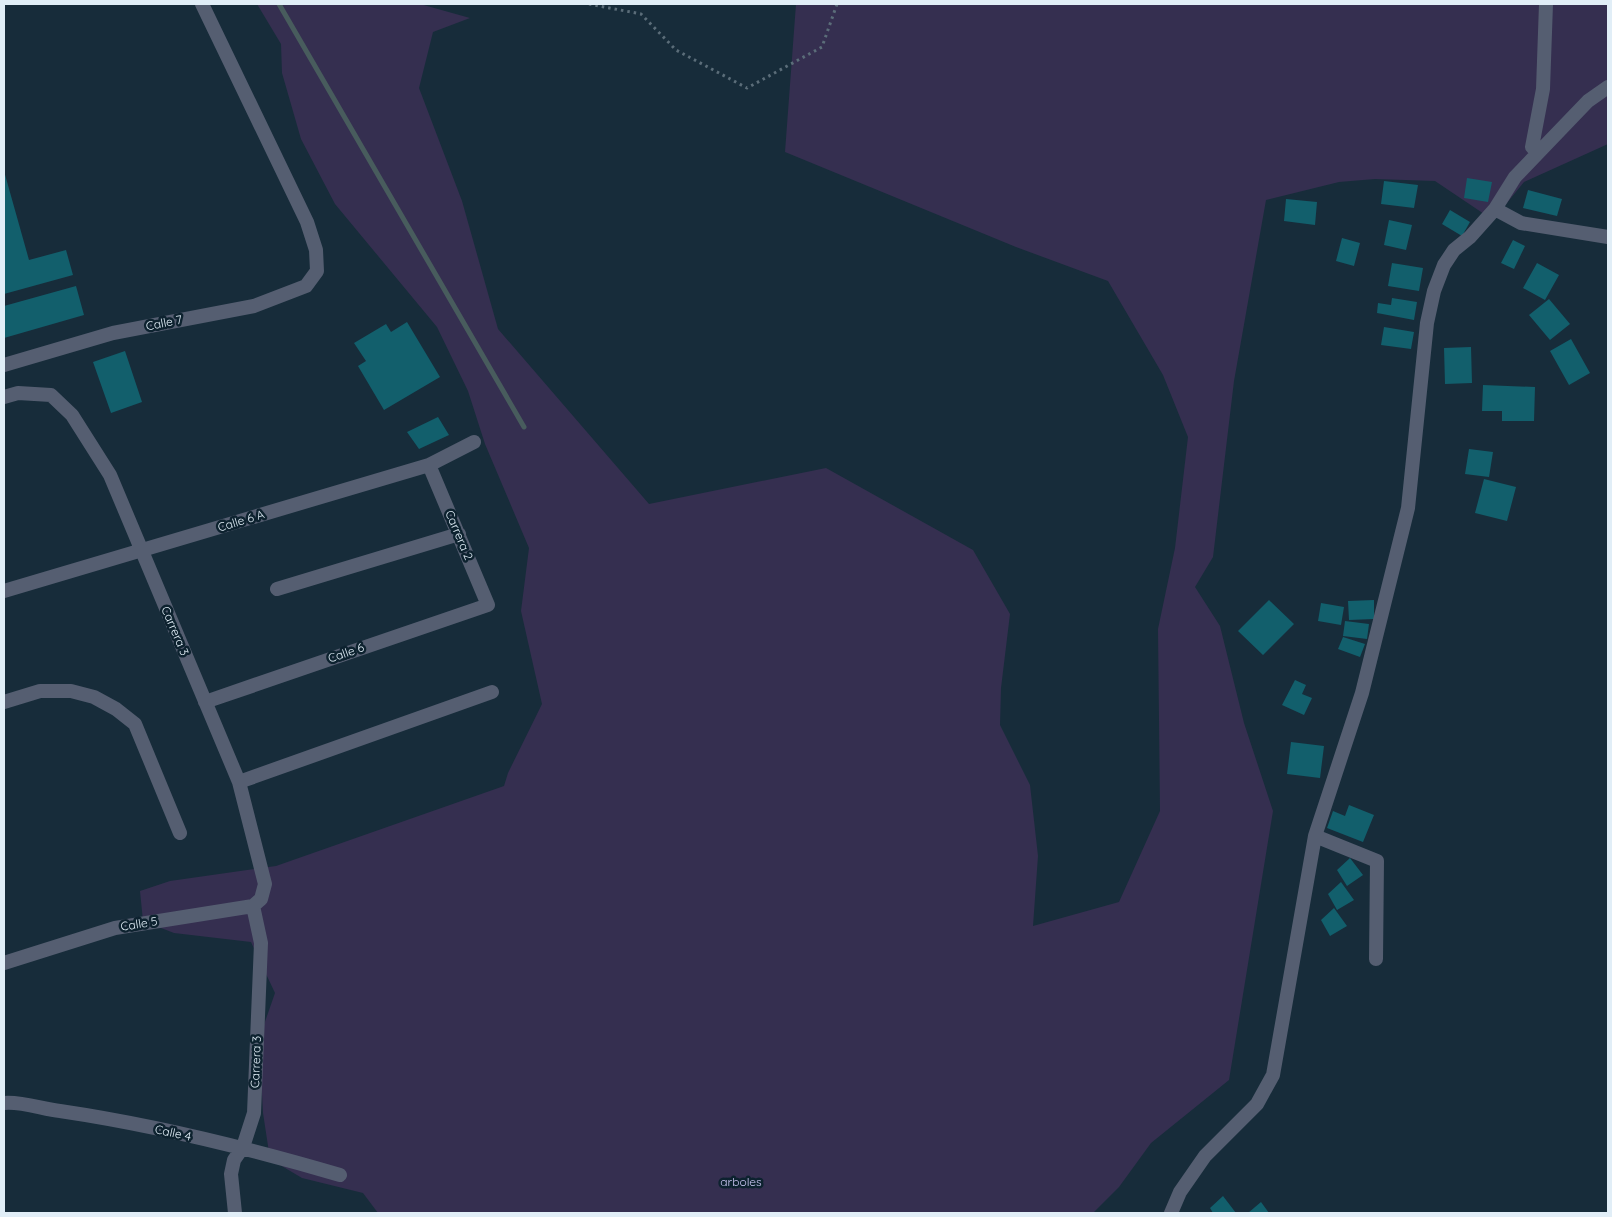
<svg xmlns="http://www.w3.org/2000/svg" width="1612" height="1217" font-family="Quicksand,sans-serif">
  <rect width="100%" height="100%" fill="#172c3a"/>
  <!-- green -->
  <path fill="#352f50" d="M257,4H420L470,18L433,32L419,88L462,201L498,329L649,504L826,468L973,550L1010,614L1001,688L1000,725L1030,785L1038,856L1033,926L1119,902L1160,811L1158,629L1175,548L1188,437L1163,375L1108,281L1016,247L785,152L796,4H1608V144L1524,182L1493,220L1435,181L1375,179L1339,182L1266,200L1234,381L1213,557L1195,587L1220,626L1244,723L1273,811L1229,1080L1151,1143L1119,1187L1093,1213H378L363,1193L302,1178L270,1159L263,1113L259,1039L275,993L251,942L174,933L143,921L140,891L170,881L276,866L504,786L508,773L542,704L521,611L529,548L485,444L468,391L437,327L335,204L301,139L282,73L281,44Z"/>
  <g fill="none" stroke-linecap="round" stroke-linejoin="round">
    <!-- stream -->
    <path stroke="#485c5d" stroke-width="5" d="M279,4L524,427"/>
  </g>
  <!-- building -->
  <path fill="#125f6c" d="M4,171L29,260L66,250L73,275L4,294Z
    M1467,178L1492,182L1488,202L1464,198Z
    M1384,181L1418,185L1414,208L1381,204Z
    M1528,190L1562,199L1557,216L1523,208Z
    M1286,199L1317,202L1315,225L1284,221Z
    M1450,210L1470,222L1462,236L1442,224Z
    M1389,220L1412,225L1406,250L1384,245Z
    M1342,238L1360,243L1354,266L1336,261Z
    M1513,240L1525,246L1514,269L1501,263Z
    M1392,263L1423,268L1419,291L1388,286Z
    M1537,263L1559,275L1545,300L1523,288Z
    M76,286L84,315L4,338V306Z
    M1392,298L1417,302L1414,320L1377,313L1378,303L1391,305Z
    M1549,299L1570,324L1550,340L1529,315Z
    M407,322L440,377L384,410L358,366L366,361L354,343L386,324L391,332Z
    M1384,327L1414,332L1411,349L1381,345Z
    M1571,339L1590,373L1569,385L1550,351Z
    M1471,347L1472,383L1445,384L1444,348Z
    M125,351L142,402L111,413L93,362Z
    M1483,385L1535,387L1534,421H1502V411H1482Z
    M438,417L449,435L419,449L407,432Z
    M1469,449L1493,452L1489,477L1465,474Z
    M1484,479L1516,487L1507,521L1475,513Z
    M1269,600L1294,624L1263,655L1238,631Z
    M1374,600V619L1349,620L1348,601Z
    M1321,603L1344,607L1341,625L1318,621Z
    M1345,621L1369,624L1367,639L1343,636Z
    M1343,637L1365,644L1360,657L1338,649Z
    M1295,680L1306,685L1302,694L1312,698L1304,715L1282,705Z
    M1291,742L1324,746L1320,778L1287,774Z
    M1349,805L1374,815L1363,842L1327,828L1333,811L1345,816Z
    M1350,858L1363,875L1347,886L1337,870Z
    M1341,882L1354,900L1337,910L1328,894Z
    M1334,908L1347,926L1330,936L1321,920Z
    M1223,1196L1236,1213H1213L1210,1208Z
    M1261,1202L1269,1213H1248Z"/>
  <g fill="none" stroke-linecap="round" stroke-linejoin="round">
    <!-- path -->
    <path stroke="#5b6d79" stroke-width="3" stroke-dasharray="2.5 4" stroke-linecap="butt" d="M589,4L641,14L676,50L747,88L822,47L837,4"/>
    <!-- minor -->
    <path stroke="#555e71" stroke-width="14" d="M1539,152L1532,147L1543,89L1546,4
      M1495,209L1521,223L1608,237
      M4,365L113,333L254,306L306,286L317,271L316,250L307,222L202,4
      M4,397L18,393L51,395L72,415L110,475L239,782L265,884L261,899L253,906L115,928L4,963
      M277,589L459,534
      M4,591L429,465L474,442
      M4,702L40,691H71L94,697L116,709L135,724L180,833
      M205,702L488,605L429,465
      M239,782L492,692
      M1315,836L1377,861L1376,959
      M4,1103C20,1101 43,1109 60,1111C155,1125 248,1148 340,1175
      M235,1213L231,1174L234,1160L243,1147L254,1113L261,943L253,906
      M1171,1213L1180,1192L1205,1156L1257,1104L1273,1075L1315,836L1362,693L1408,508L1427,323L1434,291L1444,265L1454,250L1470,237L1495,209L1515,177L1588,101L1608,87"/>
  </g>
  <g text-anchor="middle" stroke-width="5" stroke-linejoin="round" paint-order="stroke">
    <!-- street labels -->
    <g font-size="12" fill="#e1eef7" stroke="#0d222f">
      <text transform="translate(164 323) rotate(-11)" y="4">Calle 7</text>
      <text transform="translate(241 521) rotate(-17)" y="4">Calle 6 A</text>
      <text transform="translate(459 535) rotate(67)" y="4">Carrera 2</text>
      <text transform="translate(175 631) rotate(67)" y="4">Carrera 3</text>
      <text transform="translate(346 653) rotate(-19)" y="4">Calle 6</text>
      <text transform="translate(139 924) rotate(-9)" y="4">Calle 5</text>
      <text transform="translate(256 1062) rotate(-88)" y="4">Carrera 3</text>
      <text transform="translate(173 1133) rotate(12)" y="4">Calle 4</text>
    </g>
    <!-- park labels -->
    <g font-size="12" fill="#d1cbf8" stroke="#0d222f">
      <text x="741" y="1186">arboles</text>
    </g>
  </g>
  <!-- border -->
  <rect width="1612" height="1217" fill="none" stroke="#e1eef7" stroke-width="10"/>
</svg>
